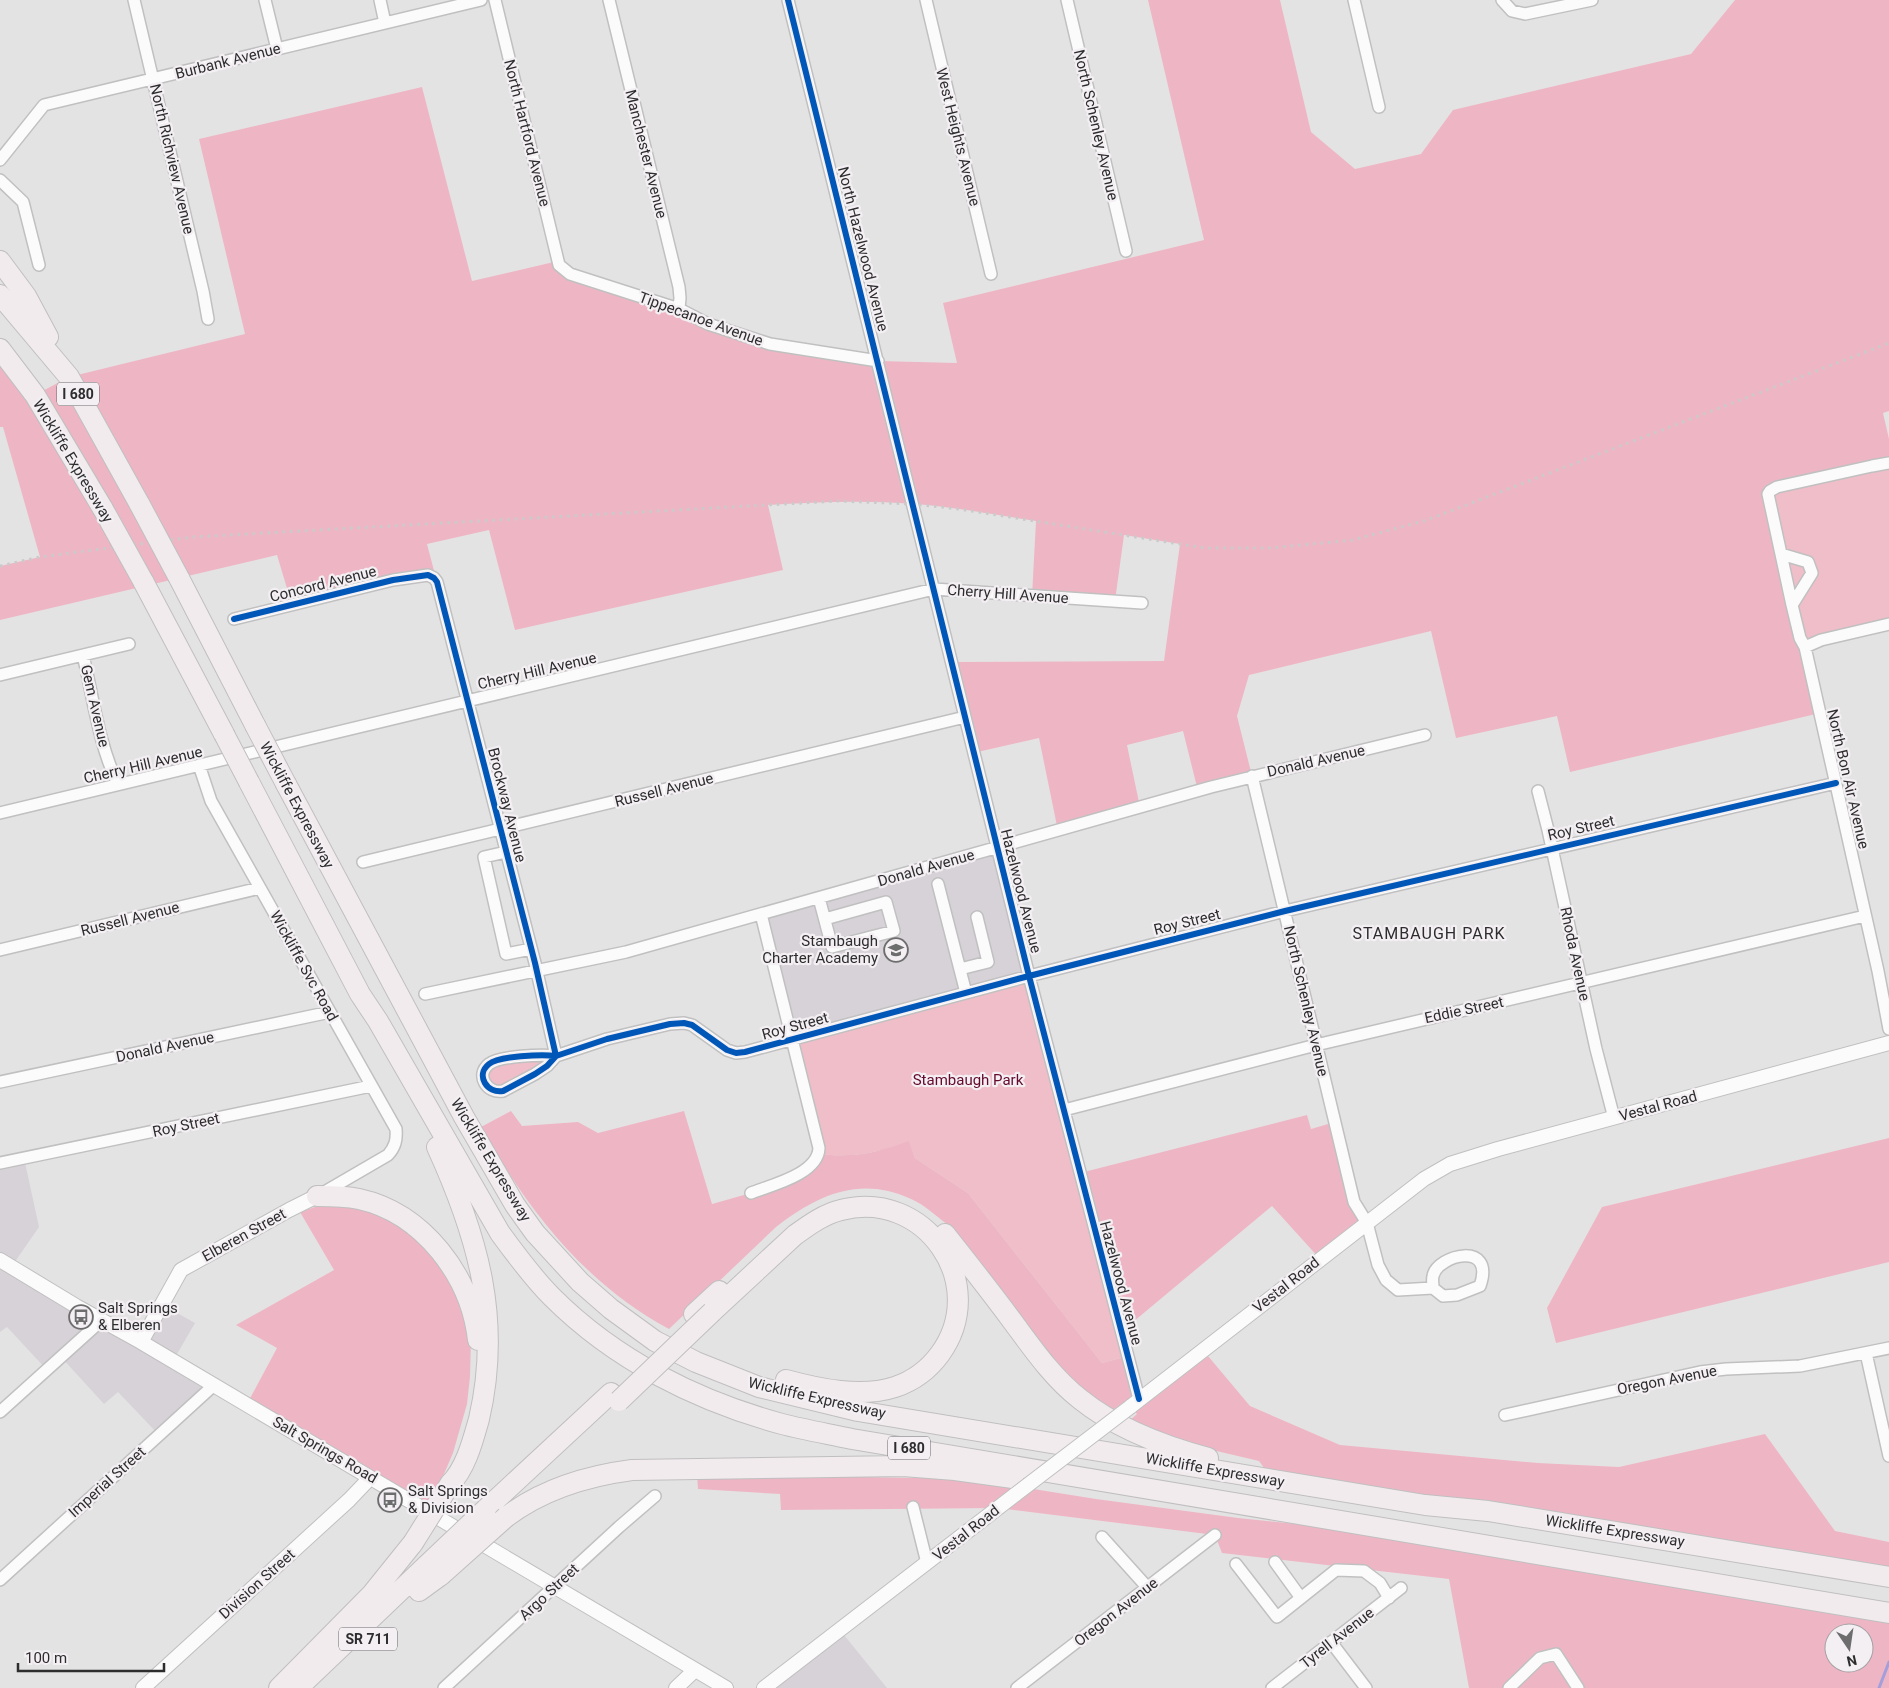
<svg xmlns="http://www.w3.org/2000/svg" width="1889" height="1688" font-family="Roboto,sans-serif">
  <rect width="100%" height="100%" fill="#e4e3e4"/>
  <!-- built -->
  <path fill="#d7d2d7" d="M997,848L1029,976L793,1039L761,914Z
    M24,1158L39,1227L12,1266L140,1341L161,1304L195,1323L173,1361L214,1385L159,1435L118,1392L104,1404L61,1357L47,1370L7,1327L0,1332V1163Z
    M840,1630L887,1688H764Z"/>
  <!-- green -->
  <path fill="#efbec9" d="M1889,463V624L1805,647L1770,491Z
    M1029,976L1128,1356L1102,1363L968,1193L915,1158L909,1142C876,1153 854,1158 819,1154L793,1039Z
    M556,1056L498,1092L483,1072L486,1067Z"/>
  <!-- forest -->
  <path fill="#eeb6c4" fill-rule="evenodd" d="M1148,0H1280L1311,132L1355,169L1421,154L1453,110L1691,54L1735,0H1889V411L1883,413L1889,439V463L1770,491L1820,713L1570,772L1557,716L1456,738L1431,631L1249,675L1237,716L1252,776L1198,791L1183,731L1127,745L1140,807L1058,831L1039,738L973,753L952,662L1164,661L1180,544L1124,535L1115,601L1032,596L1036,521C996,515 955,507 914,504C865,500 817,502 768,505L783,570L515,630L489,530L427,544L437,582L432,577L292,605L277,555L0,620V566L40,557L3,427H0V349L35,395L69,377L245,334L199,139L422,87L472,281L558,261L559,265L745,337L878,361L957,363L943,303L1204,240Z
    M511,1111L522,1126L578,1122L598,1133L684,1111L712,1204L751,1193L801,1173L819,1154C854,1158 876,1153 909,1141L915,1158L968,1193L1102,1363L1128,1356L1139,1399L1203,1350L1250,1406L1340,1445L1538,1463L1619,1467L1765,1434L1835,1531L1889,1542V1577L1273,1480L1259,1461L1208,1449L1128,1422L1137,1414L1124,1402L1109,1413L1071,1383L948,1225C936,1216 925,1205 911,1199C860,1175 817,1195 776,1227L669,1329C585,1284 527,1209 481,1127Z
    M1307,1115L1311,1129L1335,1122L1354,1202L1367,1223L1320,1259L1272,1206L1121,1332L1080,1173Z
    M1889,1138V1262L1556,1343L1547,1308L1602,1207Z
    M341,1203L390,1218L446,1266L471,1338L470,1377L467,1404L453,1453L444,1474L429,1501L394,1490L247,1404L277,1348L236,1325L334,1270L300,1212L321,1205Z
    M697,1474L970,1479L1096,1499L1238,1518L1466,1542L1889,1613V1688H1469L1449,1579L1222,1553L1215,1535L998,1508L781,1510L780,1494L698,1489ZM1834,1633H1864V1663H1834Z"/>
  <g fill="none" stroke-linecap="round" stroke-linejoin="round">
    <!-- stream -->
    <path stroke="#a49fdb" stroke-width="3" d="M1879,1688L1889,1662"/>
    <!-- minor casing -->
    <g stroke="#c1c0c1" stroke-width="14">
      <path id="minor" d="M134,0L203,291L208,319
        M265,0L277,49
        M380,0L385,23
        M495,0L559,265L570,274L679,309L708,324L770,344L878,361
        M609,0L679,287L680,298L679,309
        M788,0L1029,976L1139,1399
        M926,0L991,274
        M1067,0L1126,251
        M1354,0L1379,107
        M1502,0L1512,11L1525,14L1592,0
        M0,160L44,105L48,104L481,0
        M0,180L23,202L39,265
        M1889,463L1872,466L1777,487L1770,491L1768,494L1781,554L1808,562L1812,573L1792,605L1800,638L1805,647L1878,971L1889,1029
        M1781,554L1792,605
        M234,619L393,580L428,575L434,578L437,582L535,963L556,1056C542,1054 499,1056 489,1064C475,1075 487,1094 503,1091L535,1074L547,1066L556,1056L607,1039L670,1024L684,1023L692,1025L727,1050L736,1053L745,1052L1029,976L1285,911L1836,783
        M1805,647L1821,640L1889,624
        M83,655C93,697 99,746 118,784
        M0,675L129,644
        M199,765L211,801L396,1129C397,1140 395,1147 388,1155L321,1194
        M1252,776L1354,1202L1367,1223L1378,1265L1386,1280L1398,1290L1433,1288L1443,1296L1457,1295L1480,1286C1496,1240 1437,1255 1433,1276C1432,1280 1433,1284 1433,1288
        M1538,791L1548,830L1596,1049L1614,1118
        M0,813L934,589L1142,603
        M506,852L484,857L506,954L531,949
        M363,862L965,717
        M938,884L966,993
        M819,898L832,947L894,931L886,902L825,919
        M0,950L260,888
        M960,969L988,962L977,917
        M425,994L626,952L1211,787L1425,735
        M0,1082L330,1012
        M1064,1110L1316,1045L1865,916
        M0,1163L371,1086
        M751,1193C772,1185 818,1174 819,1148L761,914
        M1866,1353L1889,1456
        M0,1412L102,1320
        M1505,1415L1700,1372L1726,1369L1800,1366L1889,1348
        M913,1507L927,1563
        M1102,1537L1147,1587
        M1275,1562L1301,1598
        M1236,1564L1277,1617L1336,1570L1364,1571L1380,1583L1389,1598
        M0,1580L214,1385
        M1331,1642L1366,1688
        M444,1688L619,1527L655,1496
        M1017,1688L1215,1535
        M1272,1688L1401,1588
        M1509,1688L1540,1658L1556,1654L1578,1688"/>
    </g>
    <!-- tertiary casing -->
    <g stroke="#c1c0c1" stroke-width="16">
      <path id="tertiary" d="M0,1260L76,1306L141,1342L726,1688
        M141,1342L181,1270L289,1210L317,1196
        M1130,1407L1424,1179L1450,1164L1498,1149L1889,1043
        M143,1688L349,1500L370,1478
        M676,1688L695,1670
        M764,1688L1016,1494"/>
    </g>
    <!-- motorway casing -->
    <g stroke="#c0bfc0" stroke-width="22">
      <path id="motorway" d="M0,261L26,296L48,337
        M0,295L69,377L140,505
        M0,349L35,395L103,509
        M179,578L255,725
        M143,581L224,734
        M249,782L360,994L378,1021L500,1233C516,1255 533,1278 552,1297C615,1360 697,1401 782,1424C805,1430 829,1434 852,1439L1889,1613
        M286,784L464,1117L515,1205L535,1233L580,1282L611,1309L655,1341L696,1362L759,1387L858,1411L1425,1505L1488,1511L1889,1577
        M437,1147C478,1237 502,1320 479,1419C473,1440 466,1468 450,1484
        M317,1196C331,1196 345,1196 359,1199C423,1213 471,1276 478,1340
        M945,1234C968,1263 991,1292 1013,1322C1033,1349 1053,1378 1080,1399C1117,1429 1163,1446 1208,1458
        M712,1312L795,1235C809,1225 824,1214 841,1210C925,1188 991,1284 940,1354C929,1369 913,1381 895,1387C861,1398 819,1389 786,1380
        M694,1314L719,1291
        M486,1509L611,1393
        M506,1517C543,1489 586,1476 632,1470L903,1466L955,1470L1013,1478
        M419,1591L441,1575
        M279,1688L372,1594L413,1543
        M298,1688L427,1565"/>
    </g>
    <!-- minor -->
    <use href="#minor" stroke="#fbfbfb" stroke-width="11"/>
    <!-- tertiary -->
    <use href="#tertiary" stroke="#fbfbfb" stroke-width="14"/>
    <!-- motorway -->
    <use href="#motorway" stroke="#f1ebee" stroke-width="20"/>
    <!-- rail -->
    <path stroke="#cbcacb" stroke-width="3" stroke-dasharray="2.5 5" stroke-linecap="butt" d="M0,566L40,557L193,537L838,501L913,504L959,509L1205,548H1270L1353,540L1427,520L1889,343"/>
    <!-- tertiary-bridge casing -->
    <g stroke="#c1c0c1" stroke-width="16" stroke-linecap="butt">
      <path id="tertiary-bridge" d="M1016,1494L1130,1407"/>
    </g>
    <!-- motorway-bridge casing -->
    <g stroke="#c0bfc0" stroke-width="22" stroke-linecap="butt">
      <path id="motorway-bridge" d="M140,505L179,578
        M103,509L143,581
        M255,725L286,784
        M224,734L249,782
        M619,1401L712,1312
        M413,1543L450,1484
        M427,1565L486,1509
        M441,1575L506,1517"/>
    </g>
    <!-- tertiary-bridge -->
    <use href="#tertiary-bridge" stroke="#fbfbfb" stroke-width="14"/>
    <!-- motorway-bridge -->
    <use href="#motorway-bridge" stroke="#f1ebee" stroke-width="20"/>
    <!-- cycleway casing -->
    <g stroke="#f3eff3" stroke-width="9">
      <path id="cycleway" d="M788,0L1029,976L1139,1399
        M234,619L393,580L428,575L434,578L437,582L535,963L556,1056C542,1054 499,1056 489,1064C475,1075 487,1094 503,1091L535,1074L547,1066L556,1056L607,1039L670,1024L684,1023L692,1025L727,1050L736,1053L745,1052L1029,976L1285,911L1836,783"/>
    </g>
    <!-- cycleway -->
    <use href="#cycleway" stroke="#0057b8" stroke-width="6"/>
  </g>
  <!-- icons -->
  <defs>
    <g id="school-ring" transform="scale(1.25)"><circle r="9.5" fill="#f3eff3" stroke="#6e6d6e" stroke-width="1.5"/><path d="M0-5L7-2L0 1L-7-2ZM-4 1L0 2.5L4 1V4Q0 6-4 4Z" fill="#6e6d6e"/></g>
    <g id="bus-ring" transform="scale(1.25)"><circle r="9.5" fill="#f3eff3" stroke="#6e6d6e" stroke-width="1.5"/><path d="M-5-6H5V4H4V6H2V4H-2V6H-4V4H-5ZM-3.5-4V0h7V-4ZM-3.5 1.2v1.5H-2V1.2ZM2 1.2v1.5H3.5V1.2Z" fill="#6e6d6e"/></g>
  </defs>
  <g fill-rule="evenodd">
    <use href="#school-ring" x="896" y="950"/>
    <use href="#bus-ring" x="81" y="1317"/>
    <use href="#bus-ring" x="390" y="1500"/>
  </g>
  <g text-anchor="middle" stroke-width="4.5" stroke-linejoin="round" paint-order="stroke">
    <!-- shield labels -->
    <g fill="#f3eff3" stroke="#696769" stroke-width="1">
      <rect x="57" y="382.5" width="42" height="23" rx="4"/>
      <rect x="888" y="1436.5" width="42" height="23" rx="4"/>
      <rect x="339" y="1627.5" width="58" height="23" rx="4"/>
    </g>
    <g font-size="14" font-weight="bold" fill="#2e2d2e">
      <text x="78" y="399">I 680</text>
      <text x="909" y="1453">I 680</text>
      <text x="368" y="1644">SR 711</text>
    </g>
    <!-- street labels -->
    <g font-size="15" fill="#2e2d2e" stroke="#f3eff3">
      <text transform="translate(228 61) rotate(-14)" y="5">Burbank Avenue</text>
      <text transform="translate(1096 125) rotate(77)" y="5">North Schenley Avenue</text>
      <text transform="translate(527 133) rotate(76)" y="5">North Hartford Avenue</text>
      <text transform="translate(958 137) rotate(76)" y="5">West Heights Avenue</text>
      <text transform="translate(646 154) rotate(76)" y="5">Manchester Avenue</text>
      <text transform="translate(172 159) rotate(77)" y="5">North Richview Avenue</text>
      <text transform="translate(863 249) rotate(76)" y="5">North Hazelwood Avenue</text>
      <text transform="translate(701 319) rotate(20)" y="5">Tippecanoe Avenue</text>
      <text transform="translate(73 461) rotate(59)" y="5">Wickliffe Expressway</text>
      <text transform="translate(323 584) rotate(-14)" y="5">Concord Avenue</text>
      <text transform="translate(1008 594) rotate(4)" y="5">Cherry Hill Avenue</text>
      <text transform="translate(537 671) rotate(-13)" y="5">Cherry Hill Avenue</text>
      <text transform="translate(95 706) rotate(77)" y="5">Gem Avenue</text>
      <text transform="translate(1316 761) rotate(-13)" y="5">Donald Avenue</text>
      <text transform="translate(143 765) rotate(-13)" y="5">Cherry Hill Avenue</text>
      <text transform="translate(1848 779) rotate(77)" y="5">North Bon Air Avenue</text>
      <text transform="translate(664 790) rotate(-14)" y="5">Russell Avenue</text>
      <text transform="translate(297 805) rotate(62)" y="5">Wickliffe Expressway</text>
      <text transform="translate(507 805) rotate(76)" y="5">Brockway Avenue</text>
      <text transform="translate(1581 828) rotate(-13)" y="5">Roy Street</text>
      <text transform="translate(926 868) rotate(-16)" y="5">Donald Avenue</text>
      <text transform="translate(1021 891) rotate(76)" y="5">Hazelwood Avenue</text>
      <text transform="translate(130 919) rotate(-14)" y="5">Russell Avenue</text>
      <text transform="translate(1187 922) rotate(-14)" y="5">Roy Street</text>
      <text transform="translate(1575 954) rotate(78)" y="5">Rhoda Avenue</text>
      <text transform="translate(304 966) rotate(61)" y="5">Wickliffe Svc Road</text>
      <text transform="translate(1306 1001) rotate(77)" y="5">North Schenley Avenue</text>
      <text transform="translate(1464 1010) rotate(-12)" y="5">Eddie Street</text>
      <text transform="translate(795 1026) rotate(-15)" y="5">Roy Street</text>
      <text transform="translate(165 1047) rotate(-12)" y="5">Donald Avenue</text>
      <text transform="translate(1658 1106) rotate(-15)" y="5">Vestal Road</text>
      <text transform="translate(186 1125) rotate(-12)" y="5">Roy Street</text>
      <text transform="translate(491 1160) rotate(59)" y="5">Wickliffe Expressway</text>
      <text transform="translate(244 1235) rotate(-29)" y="5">Elberen Street</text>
      <text transform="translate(1121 1283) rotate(75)" y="5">Hazelwood Avenue</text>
      <text transform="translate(1286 1285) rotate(-38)" y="5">Vestal Road</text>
      <text transform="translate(1667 1380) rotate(-11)" y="5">Oregon Avenue</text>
      <text transform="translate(817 1398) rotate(13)" y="5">Wickliffe Expressway</text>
      <text transform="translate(325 1450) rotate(30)" y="5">Salt Springs Road</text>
      <text transform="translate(1215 1470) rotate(10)" y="5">Wickliffe Expressway</text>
      <text transform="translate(107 1482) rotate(-42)" y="5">Imperial Street</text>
      <text transform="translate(1615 1531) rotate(9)" y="5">Wickliffe Expressway</text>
      <text transform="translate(966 1533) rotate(-38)" y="5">Vestal Road</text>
      <text transform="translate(257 1584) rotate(-42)" y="5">Division Street</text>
      <text transform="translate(549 1592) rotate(-43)" y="5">Argo Street</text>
      <text transform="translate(1116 1612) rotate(-38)" y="5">Oregon Avenue</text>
      <text transform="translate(1337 1638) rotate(-38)" y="5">Tyrell Avenue</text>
    </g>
    <!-- poi labels -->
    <g font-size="15" fill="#2e2d2e" stroke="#f3eff3" text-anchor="start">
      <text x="878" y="946" text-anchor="end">Stambaugh<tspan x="878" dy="17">Charter Academy</tspan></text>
      <text x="98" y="1313">Salt Springs<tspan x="98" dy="17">&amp; Elberen</tspan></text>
      <text x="408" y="1496">Salt Springs<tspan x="408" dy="17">&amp; Division</tspan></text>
    </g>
    <!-- park labels -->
    <g font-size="15" fill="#650a2d" stroke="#f3eff3">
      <text x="968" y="1085">Stambaugh Park</text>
    </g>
    <!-- neighbourhood labels -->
    <g font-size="16" letter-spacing="1" fill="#2e2d2e" stroke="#f3eff3">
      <text x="1429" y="939">STAMBAUGH PARK</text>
    </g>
  </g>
  <!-- north arrow -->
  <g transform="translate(1849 1648) rotate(167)"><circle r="24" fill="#f3eff3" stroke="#a4a1a4"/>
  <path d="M0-4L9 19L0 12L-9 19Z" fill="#6e6d6e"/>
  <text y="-8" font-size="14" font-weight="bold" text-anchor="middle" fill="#2e2d2e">N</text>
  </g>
  <!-- scale -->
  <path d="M18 1663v8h146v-8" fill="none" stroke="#2e2d2e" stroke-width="2.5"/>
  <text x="25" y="1663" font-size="15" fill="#2e2d2e" stroke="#f3eff3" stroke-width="4" paint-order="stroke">100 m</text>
</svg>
